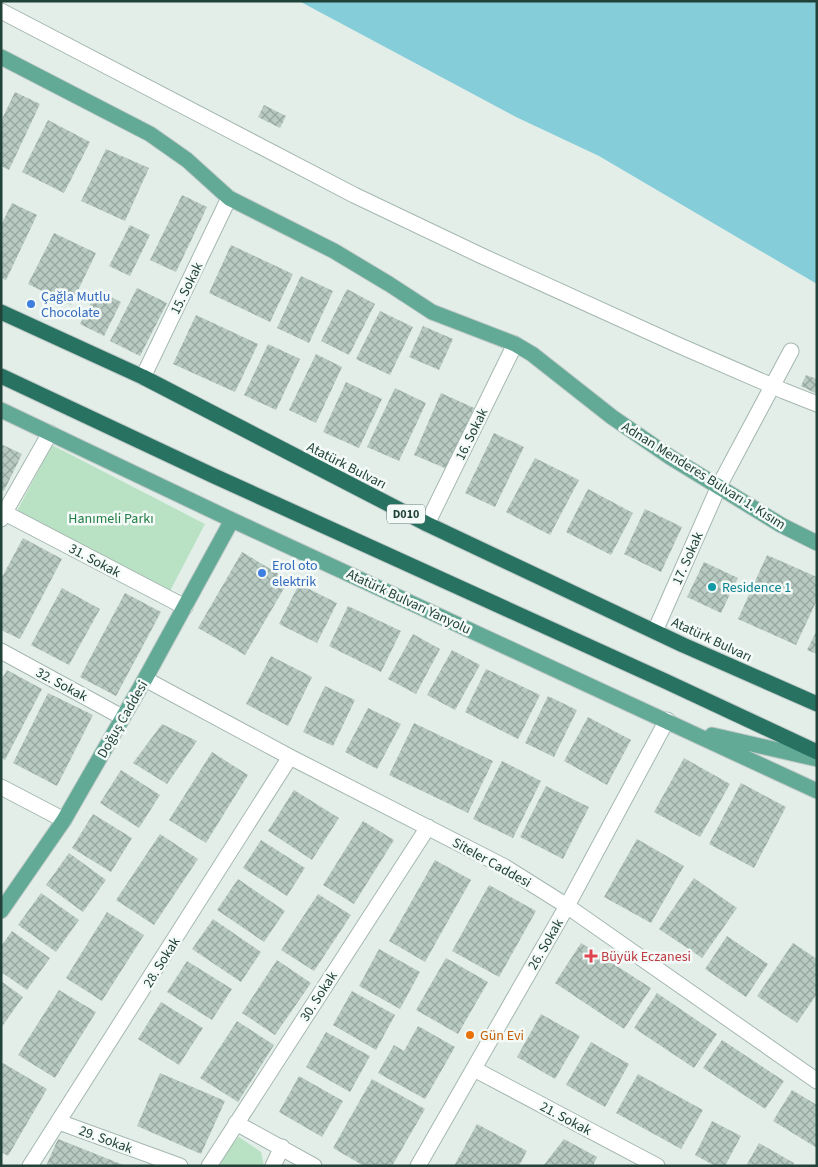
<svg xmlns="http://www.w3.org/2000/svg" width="818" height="1167" font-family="'Source Sans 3',sans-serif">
  <defs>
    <pattern id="building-cross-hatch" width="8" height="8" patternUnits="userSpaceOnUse" patternTransform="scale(1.25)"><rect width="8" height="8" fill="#b8cac2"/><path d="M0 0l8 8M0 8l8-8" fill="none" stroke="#95a69f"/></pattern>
  </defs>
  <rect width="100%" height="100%" fill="#e3eee9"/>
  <!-- green -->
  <path fill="#b9e2c4" d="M52,445L205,524L170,591L17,511Z
    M239,1137L261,1152L264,1166H220L223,1153Z"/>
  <!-- water -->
  <path fill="#85cdd9" d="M299,1H817V284L599,156L516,117Z"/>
  <!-- building -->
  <path fill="url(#building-cross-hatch)" d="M15,92L40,104L9,170L1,166V121Z
    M264,105L286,116L280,128L258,117Z
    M48,120L90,142L64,193L22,172Z
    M106,149L149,168L125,221L81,201Z
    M182,195L207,207L176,272L150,260Z
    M12,203L37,215L6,280L1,278V225Z
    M130,225L150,235L130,276L109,266Z
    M54,233L96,253L71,305L28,284Z
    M231,245L293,274L270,322L209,293Z
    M301,276L333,291L309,343L277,328Z
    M137,288L167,303L140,356L110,341Z
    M347,289L375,304L349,355L321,341Z
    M97,290L121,302L104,336L80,324Z
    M380,311L413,327L390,375L356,359Z
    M196,315L258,344L235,392L173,364Z
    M423,326L453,339L439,370L409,357Z
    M268,344L300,359L276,410L244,395Z
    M316,354L342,367L316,423L289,410Z
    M806,375L817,379V394L801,386Z
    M346,382L382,399L359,448L323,432Z
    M395,388L426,403L399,461L367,447Z
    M441,393L474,408L447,469L414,455Z
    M494,433L524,447L495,507L465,493Z
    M1,444L22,454L4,491L1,489Z
    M535,458L579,480L550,535L506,512Z
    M588,489L633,513L611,555L566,532Z
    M645,509L682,527L661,572L624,554Z
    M23,538L62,559L20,639L1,630V579Z
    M242,552L289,580L245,655L198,628Z
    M767,555L817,577V600L796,645L738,619Z
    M704,562L738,578L721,613L687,597Z
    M299,584L337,603L317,643L279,624Z
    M62,588L100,609L69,665L31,645Z
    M125,593L161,612L116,696L80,677Z
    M348,606L401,631L381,672L329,646Z
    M817,630V654L807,650Z
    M413,634L440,649L416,694L388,679Z
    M452,650L480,665L455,710L427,695Z
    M271,656L312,677L288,726L246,704Z
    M486,669L540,695L518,739L465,712Z
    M7,670L42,689L5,760L1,758V680Z
    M325,686L355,700L333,746L303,732Z
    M48,693L93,715L57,786L13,763Z
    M548,696L577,710L554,757L525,743Z
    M368,708L401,724L377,769L345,752Z
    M588,717L631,740L607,785L564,761Z
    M414,723L493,761L468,813L389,775Z
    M162,724L197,741L167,784L133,763Z
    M212,752L248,775L206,843L169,820Z
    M684,758L730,784L700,837L654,812Z
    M502,761L541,781L513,838L473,819Z
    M121,770L160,795L139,828L100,803Z
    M741,783L786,807L754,868L709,844Z
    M546,786L589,807L563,859L520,837Z
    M294,790L339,818L312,860L268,831Z
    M93,814L132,838L111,872L72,848Z
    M363,821L394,840L354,904L323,885Z
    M160,834L198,859L154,925L116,900Z
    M637,839L684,866L651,923L604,897Z
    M261,840L305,868L287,896L243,868Z
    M69,853L106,880L83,912L46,885Z
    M435,860L471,880L425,962L389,941Z
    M694,878L737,908L702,958L659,929Z
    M238,879L285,911L264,942L217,910Z
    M489,885L536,911L499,977L452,951Z
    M41,893L79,920L56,952L18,925Z
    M318,894L351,915L314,971L281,950Z
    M107,912L144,935L102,1001L66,978Z
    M213,919L261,952L241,982L192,949Z
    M12,931L50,958L27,990L1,972V946Z
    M727,936L768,964L746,997L705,969Z
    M581,943L651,988L624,1029L555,983Z
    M793,943L817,959V994L797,1023L757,996Z
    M379,949L420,972L400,1009L359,986Z
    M446,958L488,982L458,1034L416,1010Z
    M277,960L311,983L275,1035L242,1013Z
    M187,961L232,989L212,1020L167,992Z
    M1,981L23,997L1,1028Z
    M59,990L96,1012L55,1078L18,1055Z
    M352,991L395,1015L376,1050L333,1025Z
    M657,993L717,1034L694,1068L634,1028Z
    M161,1002L203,1028L179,1065L138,1039Z
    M541,1014L580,1036L555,1079L517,1057Z
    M237,1021L274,1045L238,1102L200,1078Z
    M418,1026L455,1047L425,1099L378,1073L394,1045L404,1051Z
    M326,1032L370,1056L350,1092L306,1067Z
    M722,1040L784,1081L765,1109L703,1068Z
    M591,1042L629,1064L605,1107L566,1085Z
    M3,1063L47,1089L8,1156L1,1152V1065Z
    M160,1073L225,1101L201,1154L137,1126Z
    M638,1074L703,1110L681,1149L616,1113Z
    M299,1076L343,1101L322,1137L279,1112Z
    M372,1079L425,1109L392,1166H364L333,1148Z
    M792,1090L817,1105V1148L773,1121Z
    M712,1121L741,1136L725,1166H715L695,1155Z
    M477,1124L527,1151L519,1166H454Z
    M58,1139L126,1166H46Z
    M564,1139L597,1157L593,1166H543Z
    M759,1143L794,1163L793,1166H746Z"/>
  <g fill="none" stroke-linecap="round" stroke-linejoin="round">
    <!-- minor casing -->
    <g stroke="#a5b7b1" stroke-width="17">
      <path id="minor" d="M1,11L354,195L482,256L678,345L784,391L817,404
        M143,377L229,198
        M5,513L185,607
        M1,519L50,433
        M427,524L515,344
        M655,631L719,486L791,351
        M1,651L122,717
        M145,679L290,757L505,867L567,906L817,1081
        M1,787L64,820
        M474,1069L657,1166
        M59,1122L180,1166
        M236,1123L314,1166
        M30,1166L290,757
        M209,1166L428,827
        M273,1166L282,1147
        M418,1166L567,906L667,720"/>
    </g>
    <!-- major casing -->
    <g stroke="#c1cac8" stroke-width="17">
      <path id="major" d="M1,57L150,134L187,160L229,198L334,251L389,284L432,312L515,344L532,354L612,417L670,457L781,525L817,543
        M1,410L232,520L817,791
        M712,735L817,759
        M1,911L64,820L145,679L232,520"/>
    </g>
    <!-- highway casing -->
    <g stroke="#c1cac8" stroke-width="17">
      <path id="highway" d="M1,312L143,377L427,524L683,645L817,704
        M1,376L214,476L665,681L817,752"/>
    </g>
    <!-- minor -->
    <use href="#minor" stroke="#fff" stroke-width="15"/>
    <!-- major -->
    <use href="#major" stroke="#62a996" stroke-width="15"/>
    <!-- highway -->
    <use href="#highway" stroke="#287262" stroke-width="15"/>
  </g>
  <!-- markers -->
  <g fill="#3f7fe0" stroke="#f4faf7" stroke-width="2">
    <circle cx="31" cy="304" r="5"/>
    <circle cx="262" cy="573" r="5"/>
  </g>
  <circle fill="#0f9aa8" stroke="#f4faf7" stroke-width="2" cx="712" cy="587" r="5"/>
  <path fill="#e0444e" stroke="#f4faf7" stroke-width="2" d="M588.5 948.5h5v5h5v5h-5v5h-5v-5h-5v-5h5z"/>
  <circle fill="#e8710a" stroke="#f4faf7" stroke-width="2" cx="470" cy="1035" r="5"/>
  <g text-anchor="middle" stroke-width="5" stroke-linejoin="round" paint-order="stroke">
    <!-- shield labels -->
    <rect fill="#f4faf7" stroke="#607972" stroke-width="1" x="387" y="504.5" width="38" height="19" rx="4"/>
    <g font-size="12" font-weight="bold" fill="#204239">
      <text x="406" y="518">D010</text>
    </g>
    <!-- street labels -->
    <g font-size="14" fill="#204239" stroke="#f4faf7">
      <text transform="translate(186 288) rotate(-64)" y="5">15. Sokak</text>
      <text transform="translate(471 434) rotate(-64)" y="5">16. Sokak</text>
      <text transform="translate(347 465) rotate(27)" y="5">Atatürk Bulvarı</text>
      <text transform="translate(704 475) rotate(32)" y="5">Adnan Menderes Bulvarı 1. Kısım</text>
      <text transform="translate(687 558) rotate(-66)" y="5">17. Sokak</text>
      <text transform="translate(95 560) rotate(28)" y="5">31. Sokak</text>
      <text transform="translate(409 601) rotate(25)" y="5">Atatürk Bulvarı Yanyolu</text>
      <text transform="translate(712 639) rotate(25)" y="5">Atatürk Bulvarı</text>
      <text transform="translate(62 684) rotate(28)" y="5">32. Sokak</text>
      <text transform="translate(122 719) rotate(-60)" y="5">Doğuş Caddesi</text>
      <text transform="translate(492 862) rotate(29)" y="5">Siteler Caddesi</text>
      <text transform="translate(545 944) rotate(-60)" y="5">26. Sokak</text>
      <text transform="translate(161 962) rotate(-58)" y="5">28. Sokak</text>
      <text transform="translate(318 996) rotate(-57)" y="5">30. Sokak</text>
      <text transform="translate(566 1118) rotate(28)" y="5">21. Sokak</text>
      <text transform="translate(106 1139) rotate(20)" y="5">29. Sokak</text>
    </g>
    <!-- shop labels -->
    <g font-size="14" fill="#366cbe" stroke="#f4faf7" text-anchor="start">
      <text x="41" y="301">Çağla Mutlu<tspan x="41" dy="16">Chocolate</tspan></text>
      <text x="272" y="570">Erol oto<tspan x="272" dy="16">elektrik</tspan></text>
    </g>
    <!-- park labels -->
    <g font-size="14" fill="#257e47" stroke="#f4faf7">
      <text x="111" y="523">Hanımeli Parkı</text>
    </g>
    <!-- culture labels -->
    <g font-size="14" fill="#0d838f" stroke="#f4faf7" text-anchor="start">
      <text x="722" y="592">Residence 1</text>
    </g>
    <!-- health labels -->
    <g font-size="14" fill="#be3a42" stroke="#f4faf7" text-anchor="start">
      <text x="601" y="961">Büyük Eczanesi</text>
    </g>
    <!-- food labels -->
    <g font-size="14" fill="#c56008" stroke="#f4faf7" text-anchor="start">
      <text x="480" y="1040">Gün Evi</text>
    </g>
  </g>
  <!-- border -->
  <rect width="818" height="1167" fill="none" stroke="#204239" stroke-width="5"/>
</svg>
